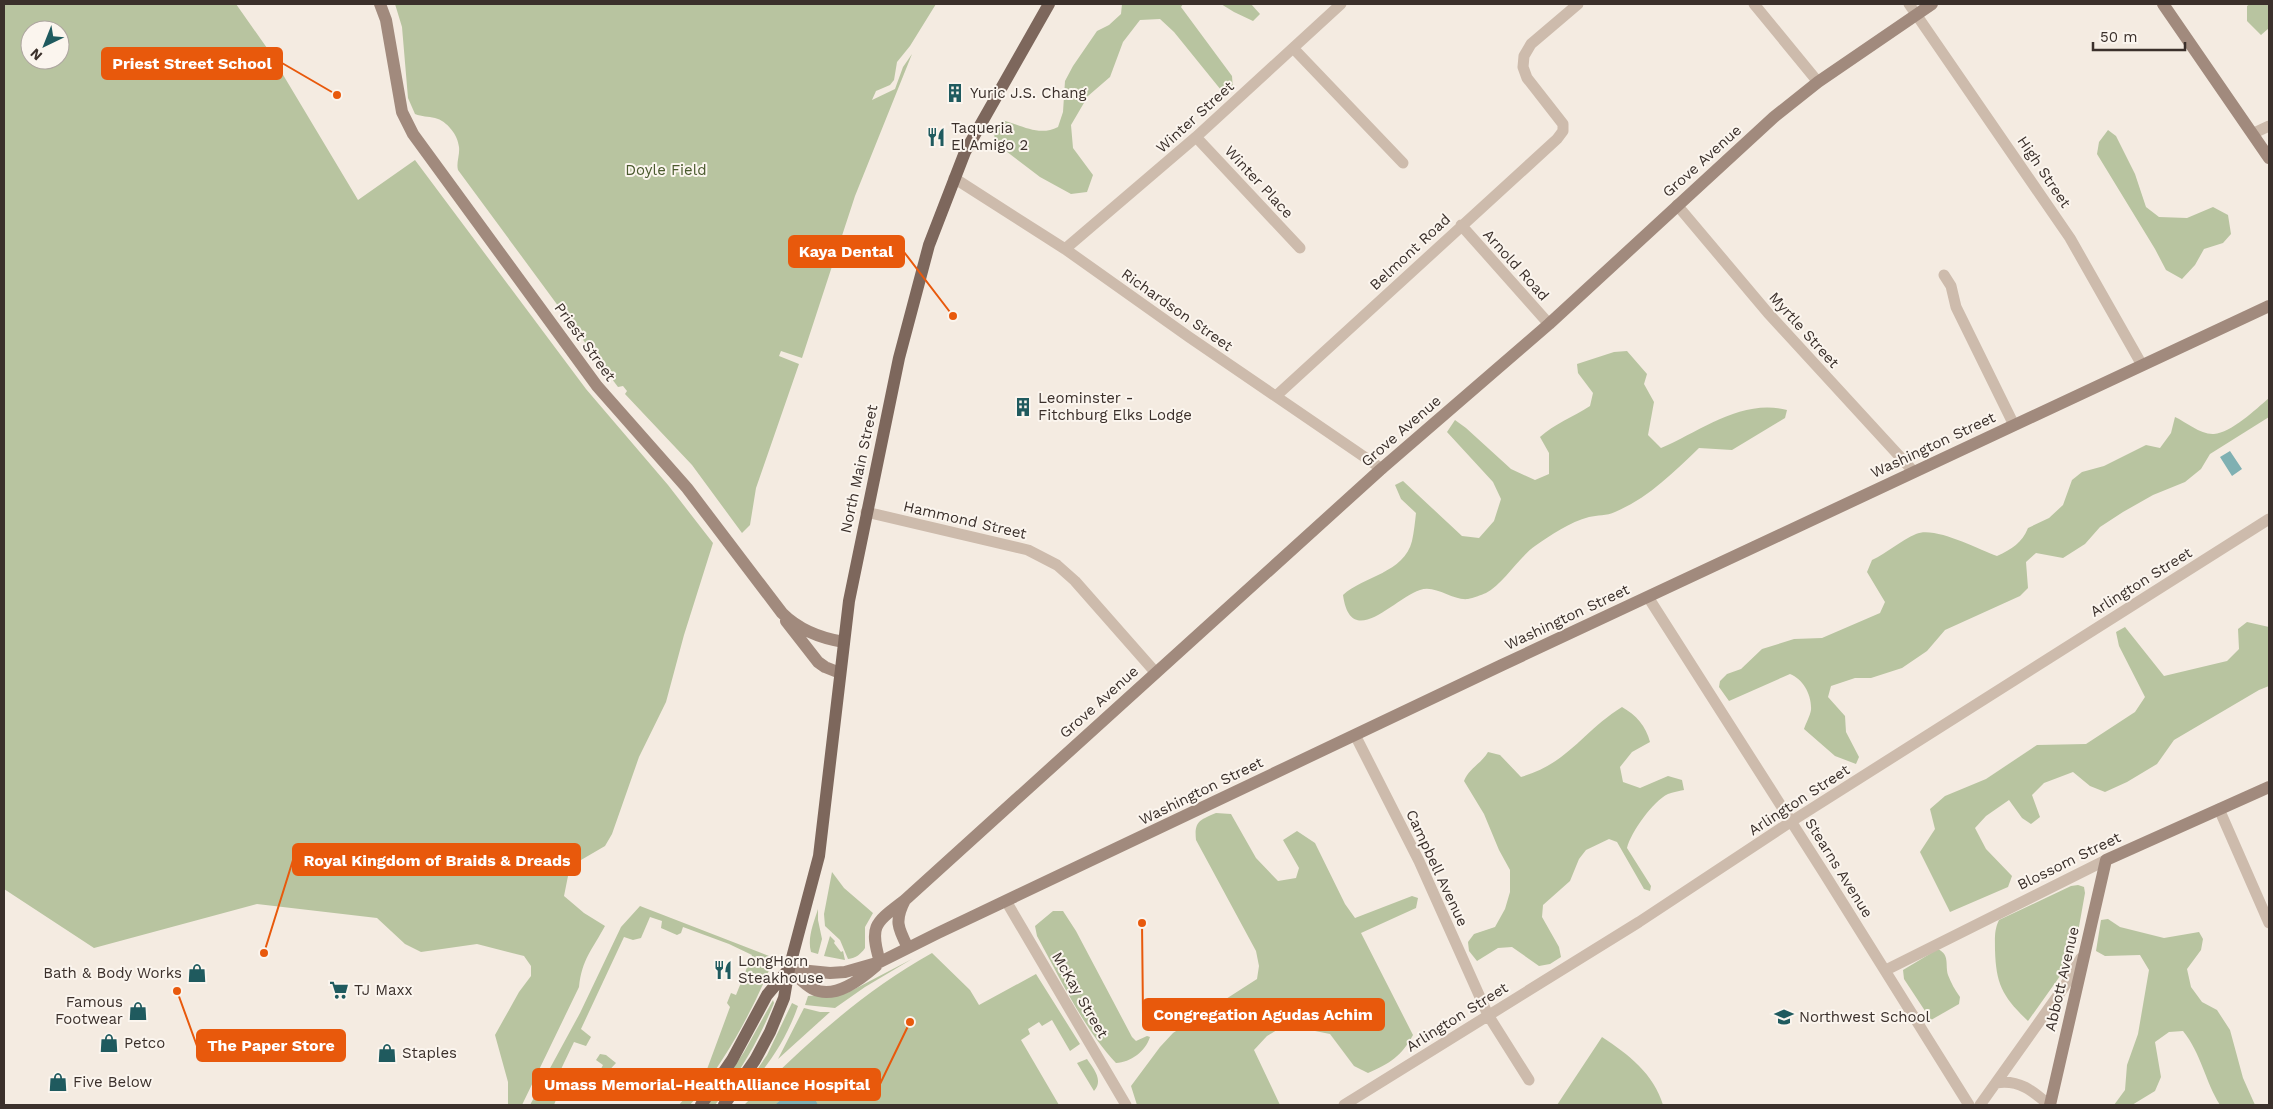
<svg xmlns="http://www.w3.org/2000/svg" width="2273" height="1109" font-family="'Work Sans',sans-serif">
  <rect width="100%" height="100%" fill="#f4ebe1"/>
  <!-- green -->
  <path fill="#b8c4a0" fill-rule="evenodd" d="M4,4H236L267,48L358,200L415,160L586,389L668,485L713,543L684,635L666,702L639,757L612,834L605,846L581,860L568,876L564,896L584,913L605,926C592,950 582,959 579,987L522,1105H508V1082L495,1035L519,992L531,976V966L524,956L477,944L421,952L405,944L377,918L257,904L94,948L4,889ZM30,30H60V60H30Z
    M395,4H936L910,46L897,62L894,80L890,85L876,91L872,100L895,89L903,67L912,54L855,196L802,358L781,351L779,356L799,364L756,488L750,525L742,533L692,465L625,394L627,391L623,386L618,387L609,375L458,170C456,163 460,155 459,147C458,135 447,121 435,118C428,116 422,117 415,114L408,98L402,27Z
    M1122,4H1183L1181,7L1232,76L1233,89L1221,90L1174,32L1160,19L1140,20L1123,42L1110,77L1088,96L1071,125L1073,148L1093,175L1087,192L1071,194L1040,177L998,145C991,136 995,128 1002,120C1021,125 1039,137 1058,127L1063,112L1065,81L1073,66L1097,31L1109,25L1121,14Z
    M1221,4H1251L1260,14L1253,21L1234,12Z
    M2250,4H2269V28L2261,35L2247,21V6Z
    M2108,130L2116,136L2135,174L2146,207L2159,217L2187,218L2213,207L2228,215L2231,234L2223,243L2204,249L2195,265L2182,279L2166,270L2155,249L2097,154L2099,142Z
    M1627,351L1647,374L1644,384L1654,402L1648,435L1661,448C1701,431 1742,398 1787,410L1785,418L1732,450L1699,448C1673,473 1648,498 1615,512C1607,516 1597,515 1589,517C1570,522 1551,535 1535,546C1519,557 1502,585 1486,593C1481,595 1473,598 1468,599C1453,601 1435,584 1420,590C1393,599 1351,651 1343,595C1364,576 1404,573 1412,541C1414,532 1415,522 1416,513L1401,499L1395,485L1403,481L1462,536L1479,538L1494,521L1501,499L1493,482L1447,432L1455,420L1466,428L1511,469L1535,480L1549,474V453L1540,437C1554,424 1573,417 1590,406L1593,393L1578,373L1577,364L1614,352Z
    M2269,398V417L2210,454L2201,469L2185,482L2153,495L2123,512L2100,527L2085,544L2063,558L2036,553L2026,562L2028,588L2020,596L1945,630L1927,651L1902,668L1871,678H1855L1831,686L1828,697L1845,716L1846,732L1859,757L1856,764L1835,756L1804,729C1806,723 1810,716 1811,710C1812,695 1803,679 1790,674L1729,701L1719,687L1720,681L1727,674L1741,669L1762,649L1794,639L1822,638L1880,613L1885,602L1867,572L1872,560C1887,553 1900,541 1916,534C1935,526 1977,549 1997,556C2012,549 2022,543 2028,528L2049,518L2063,505L2072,480L2082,472L2104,466L2146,445L2160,448L2171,433L2175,417C2186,422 2201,435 2214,434C2231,433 2256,409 2269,398Z
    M2247,622L2269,627V686L2259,690L2174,740L2157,764L2127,782L2105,792L2090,786L2073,772L2044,783L2032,795L2040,817L2031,824L2022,818L2009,800L1986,816L1975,828L1986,849L2012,876L2008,887L1950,912L1920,852L1935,829L1930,809L1945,796L1986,779L2037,745L2086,744L2135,712L2145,697L2119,646L2116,632L2125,627L2164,676L2227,661L2239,649L2238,629Z
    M1622,707C1636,715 1646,726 1650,742L1632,752L1620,767L1623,782L1640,788L1668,776L1682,780L1684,790C1679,791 1673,792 1668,794C1653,801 1631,832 1627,848L1651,886L1650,891L1644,889L1617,842L1609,839L1586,850L1579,859L1570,881L1543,905L1542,917L1559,947L1561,957L1550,964L1539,966L1512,947L1498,948L1477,961L1469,951L1468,942L1474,934L1495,927L1505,909L1510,892V870L1499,850L1484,814L1464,781C1469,768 1481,764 1488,752L1500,755L1521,777C1569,763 1583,731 1622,707Z
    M1216,813L1231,814L1256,858L1278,881L1296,878L1299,868L1283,840L1297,831L1315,843L1345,904L1355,918L1412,896L1418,898L1416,908L1361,933L1413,1035C1401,1057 1390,1063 1368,1073L1354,1066L1330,1034L1285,1025L1267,1036L1254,1050L1280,1105H1137L1131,1086L1160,1047L1173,1033L1257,979L1259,966L1256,951L1196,840C1194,821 1200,820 1216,813Z
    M832,872L844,888L873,913L865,927V948C861,954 856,958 848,959L840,940L825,926L824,914Z
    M2078,885L2084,887L2085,893L2075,949L2065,969L2028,1021C2003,997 1996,985 1995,950C1995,939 1994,930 1999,920L2071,886Z
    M640,906L774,958C754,1009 728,1055 695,1099L690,1105H679L706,1072L730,1007L727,1003L731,993L736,995L752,955L729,944L683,927L681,933L677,935L661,928L662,921L650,917L641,938L633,940L624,937L581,1029L591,1037L586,1046L574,1042L552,1088L559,1092L554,1105H530L580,1013L621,927Z
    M818,909V920L822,939L818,954L811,952C807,938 814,922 818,909Z
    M1053,911H1063L1076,931L1132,1037L1136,1041L1147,1036L1150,1037C1145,1052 1131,1062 1116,1063C1083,1028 1060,978 1037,936L1035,926Z
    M2108,919L2120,927L2164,938L2199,932L2203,939L2201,950L2187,969L2191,987L2202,1002L2217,1010L2230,1030L2243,1078L2255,1105H2220C2205,1081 2201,1053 2183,1031L2169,1032L2155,1042L2161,1077L2155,1091L2132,1105H2114L2125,1090L2127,1065L2138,1034L2149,970L2140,955L2105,956L2096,951L2101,920Z
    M830,936L835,941L834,943L841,952L843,951L845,960L824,956Z
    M1938,949C1950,955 1945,964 1948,975C1951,983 1955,990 1960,997L1959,1004L1931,1020L1904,979L1903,970Z
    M932,953L970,990L979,1005L1036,974L1080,1044L1070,1051L1052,1020L1042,1026L1039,1022L1028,1029L1030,1034L1021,1040L1059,1105H744C802,1048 860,993 932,953Z
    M912,959L865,987L835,1008L805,1005L808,996L847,993Z
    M773,1000L774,1003C759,1040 739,1074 715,1105H708L744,1052Z
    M792,1003L798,1006C786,1041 764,1073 737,1099L767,1055Z
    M804,1008L820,1012H830L778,1059Z
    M1602,1037C1628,1054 1654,1074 1663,1105H1557Z
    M600,1054L606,1055L616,1063L589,1092L603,1065L596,1060Z
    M1087,1059C1093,1068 1104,1080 1094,1091L1077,1063Z"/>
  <!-- water -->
  <path fill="#7fb0b2" d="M2230,451L2242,469L2232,476L2220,457Z
    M802,1087L810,1090L818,1105H775L790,1092Z"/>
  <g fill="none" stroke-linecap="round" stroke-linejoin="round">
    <!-- street -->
    <path stroke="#cdbbac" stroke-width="11" d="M1754,4L1818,82
      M1909,4L2070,238L2142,365
      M1293,48L1403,163
      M2254,133L2269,126
      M1196,137L1300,248
      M954,178L1065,249L1189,337L1382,469
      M1677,205L1768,313L1914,472
      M1461,225L1549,324
      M1065,249L1196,137L1341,4
      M1944,275L1951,286L1956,307L2014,425
      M1276,396L1557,139L1563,131V124L1527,78L1523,67L1524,56L1531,44L1578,4
      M866,512L1028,550L1057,565L1075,581L1156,673
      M1648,597L1824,873L1969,1105
      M1355,735L1419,861L1488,1015L1529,1080
      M2219,809L2269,923
      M1006,901L1126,1105
      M1886,970L2106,860
      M1996,1083C2019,1079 2033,1091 2049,1105
      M1344,1105L1639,922L1792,821L2269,519
      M1980,1105L2064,987L2081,958"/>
    <!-- secondary -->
    <path stroke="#a18a7d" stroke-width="12" d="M380,4L386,20L402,112L413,134L597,386L687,488L782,613C799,630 819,638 844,642
      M2163,4L2269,158
      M786,621L818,662L825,667L840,673
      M905,900C894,921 898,928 908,948
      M880,962C869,925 875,923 905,900L1380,470L1549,324L1774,117L1818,82L1932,4
      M789,969L830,973L845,972L880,962L938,933L1502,665L2269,306
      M789,969C796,975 804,984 813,989C835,1000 861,979 876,966
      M2050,1105L2106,860L2269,787"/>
    <!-- primary -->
    <path stroke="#7d675c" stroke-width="12" d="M701,1105L732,1060L767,995L789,969
      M724,1105L755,1060L770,1032L784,998L789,969L819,856L849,601L899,358L929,245L965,152L1049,4"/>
  </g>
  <!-- icons -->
  <defs>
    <g id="building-bare" transform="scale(1.5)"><path d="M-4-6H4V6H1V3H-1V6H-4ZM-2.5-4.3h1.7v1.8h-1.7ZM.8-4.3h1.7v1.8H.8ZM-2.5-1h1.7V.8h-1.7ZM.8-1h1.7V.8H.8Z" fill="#1f5a5e" stroke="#fbf5ee" stroke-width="2.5" paint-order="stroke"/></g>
    <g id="restaurant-bare" transform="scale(1.5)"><path d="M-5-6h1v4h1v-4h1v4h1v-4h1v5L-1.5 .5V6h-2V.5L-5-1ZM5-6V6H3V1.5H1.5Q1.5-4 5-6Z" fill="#1f5a5e" stroke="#fbf5ee" stroke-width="2.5" paint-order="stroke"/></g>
    <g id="shop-bare" transform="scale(1.5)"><path d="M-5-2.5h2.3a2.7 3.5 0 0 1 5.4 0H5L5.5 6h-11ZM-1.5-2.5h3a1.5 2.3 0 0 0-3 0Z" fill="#1f5a5e" stroke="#fbf5ee" stroke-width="2.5" paint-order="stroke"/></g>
    <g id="supermarket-bare" transform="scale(1.5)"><path d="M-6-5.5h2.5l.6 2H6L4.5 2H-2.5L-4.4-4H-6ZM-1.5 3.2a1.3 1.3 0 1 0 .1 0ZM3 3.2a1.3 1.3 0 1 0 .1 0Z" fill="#1f5a5e" stroke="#fbf5ee" stroke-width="2.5" paint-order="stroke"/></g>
    <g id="school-bare" transform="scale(1.5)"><path d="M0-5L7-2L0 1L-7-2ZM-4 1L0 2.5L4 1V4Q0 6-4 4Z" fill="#1f5a5e" stroke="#fbf5ee" stroke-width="2.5" paint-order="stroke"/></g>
  </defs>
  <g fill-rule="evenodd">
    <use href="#building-bare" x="955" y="93"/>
    <use href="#restaurant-bare" x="936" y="137"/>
    <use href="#building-bare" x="1023" y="407"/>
    <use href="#restaurant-bare" x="723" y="970"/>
    <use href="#shop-bare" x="197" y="973"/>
    <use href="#supermarket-bare" x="339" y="990"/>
    <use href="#shop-bare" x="138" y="1011"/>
    <use href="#school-bare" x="1784" y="1017"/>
    <use href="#shop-bare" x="109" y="1043"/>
    <use href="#shop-bare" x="387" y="1053"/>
    <use href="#shop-bare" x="58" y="1082"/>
  </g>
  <g text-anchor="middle" stroke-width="4" stroke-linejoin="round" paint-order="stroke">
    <!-- poi labels -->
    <g font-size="15" fill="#3b302b" stroke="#fbf5ee" text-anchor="start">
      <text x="970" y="98">Yuric J.S. Chang</text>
      <text x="951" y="133">Taqueria<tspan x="951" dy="17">El Amigo 2</tspan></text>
      <text x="1038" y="403">Leominster -<tspan x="1038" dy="17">Fitchburg Elks Lodge</tspan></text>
      <text x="738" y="966">LongHorn<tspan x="738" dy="17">Steakhouse</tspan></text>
      <text x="182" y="978" text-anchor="end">Bath &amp; Body Works</text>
      <text x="354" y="995">TJ Maxx</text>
      <text x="123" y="1007" text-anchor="end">Famous<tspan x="123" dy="17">Footwear</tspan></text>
      <text x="1799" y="1022">Northwest School</text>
      <text x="124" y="1048">Petco</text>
      <text x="402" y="1058">Staples</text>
      <text x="73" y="1087">Five Below</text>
    </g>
    <!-- street labels -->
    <g font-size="15" fill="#3b302b" stroke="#fbf5ee">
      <text transform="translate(1195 117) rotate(-42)" y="5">Winter Street</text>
      <text transform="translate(1702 161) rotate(-42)" y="5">Grove Avenue</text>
      <text transform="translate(2044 172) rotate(56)" y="5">High Street</text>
      <text transform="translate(1259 182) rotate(47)" y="5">Winter Place</text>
      <text transform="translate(1410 252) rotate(-43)" y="5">Belmont Road</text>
      <text transform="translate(1516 265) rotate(48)" y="5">Arnold Road</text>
      <text transform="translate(1177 310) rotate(35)" y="5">Richardson Street</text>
      <text transform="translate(1804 330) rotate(48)" y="5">Myrtle Street</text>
      <text transform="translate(585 342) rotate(54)" y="5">Priest Street</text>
      <text transform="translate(1401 431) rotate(-41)" y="5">Grove Avenue</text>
      <text transform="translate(1933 445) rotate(-25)" y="5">Washington Street</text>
      <text transform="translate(859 469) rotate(-78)" y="5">North Main Street</text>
      <text transform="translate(965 520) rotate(13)" y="5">Hammond Street</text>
      <text transform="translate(2141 582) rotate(-32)" y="5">Arlington Street</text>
      <text transform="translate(1567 617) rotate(-25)" y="5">Washington Street</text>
      <text transform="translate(1099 702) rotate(-42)" y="5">Grove Avenue</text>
      <text transform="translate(1201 791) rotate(-26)" y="5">Washington Street</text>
      <text transform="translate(1799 800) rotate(-33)" y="5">Arlington Street</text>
      <text transform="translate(2069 861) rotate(-26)" y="5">Blossom Street</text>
      <text transform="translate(1437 868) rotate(65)" y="5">Campbell Avenue</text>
      <text transform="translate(1839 868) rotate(58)" y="5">Stearns Avenue</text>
      <text transform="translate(2062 979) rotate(-77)" y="5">Abbott Avenue</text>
      <text transform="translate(1080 995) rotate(60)" y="5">McKay Street</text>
      <text transform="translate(1457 1017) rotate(-32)" y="5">Arlington Street</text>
    </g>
    <!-- park labels -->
    <g font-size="15" fill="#4a5a2e" stroke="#fbf5ee">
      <text x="666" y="175">Doyle Field</text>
    </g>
  </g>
  <!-- callouts -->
  <path fill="none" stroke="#e8590c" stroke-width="2" d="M337 95L282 63M953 316L904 252M264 953L293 860M1142 923L1143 1015M177 991L197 1046M910 1022L880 1084"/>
  <g fill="#e8590c" stroke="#fbf5ee" stroke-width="2">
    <circle cx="337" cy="95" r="5"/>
    <circle cx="953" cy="316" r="5"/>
    <circle cx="264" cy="953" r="5"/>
    <circle cx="1142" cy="923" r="5"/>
    <circle cx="177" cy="991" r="5"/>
    <circle cx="910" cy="1022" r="5"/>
  </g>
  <g fill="#e8590c" stroke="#e8590c" stroke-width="2">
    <rect x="102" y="48" width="180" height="31" rx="5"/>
    <rect x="789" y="236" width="115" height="31" rx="5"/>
    <rect x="293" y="844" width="287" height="31" rx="5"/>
    <rect x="1143" y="999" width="241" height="31" rx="5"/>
    <rect x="197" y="1030" width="148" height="31" rx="5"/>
    <rect x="533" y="1069" width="347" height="31" rx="5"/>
  </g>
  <g font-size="16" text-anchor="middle" font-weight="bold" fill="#fff">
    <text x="192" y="69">Priest Street School</text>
    <text x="846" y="257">Kaya Dental</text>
    <text x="437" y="866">Royal Kingdom of Braids &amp; Dreads</text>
    <text x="1263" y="1020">Congregation Agudas Achim</text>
    <text x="271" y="1051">The Paper Store</text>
    <text x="707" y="1090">Umass Memorial-HealthAlliance Hospital</text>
  </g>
  <!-- border -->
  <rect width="2273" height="1109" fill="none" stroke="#3b302b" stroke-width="10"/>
  <!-- north arrow -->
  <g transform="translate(45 45) rotate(223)"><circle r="24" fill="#fbf5ee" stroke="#aea6a0"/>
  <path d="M0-4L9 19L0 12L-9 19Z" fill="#1f5a5e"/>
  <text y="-8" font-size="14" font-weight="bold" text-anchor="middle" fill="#3b302b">N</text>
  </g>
  <!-- scale -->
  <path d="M2093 42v8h92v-8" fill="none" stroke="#3b302b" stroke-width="2.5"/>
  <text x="2100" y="42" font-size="15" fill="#3b302b" stroke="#fbf5ee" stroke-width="4" paint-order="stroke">50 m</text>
</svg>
